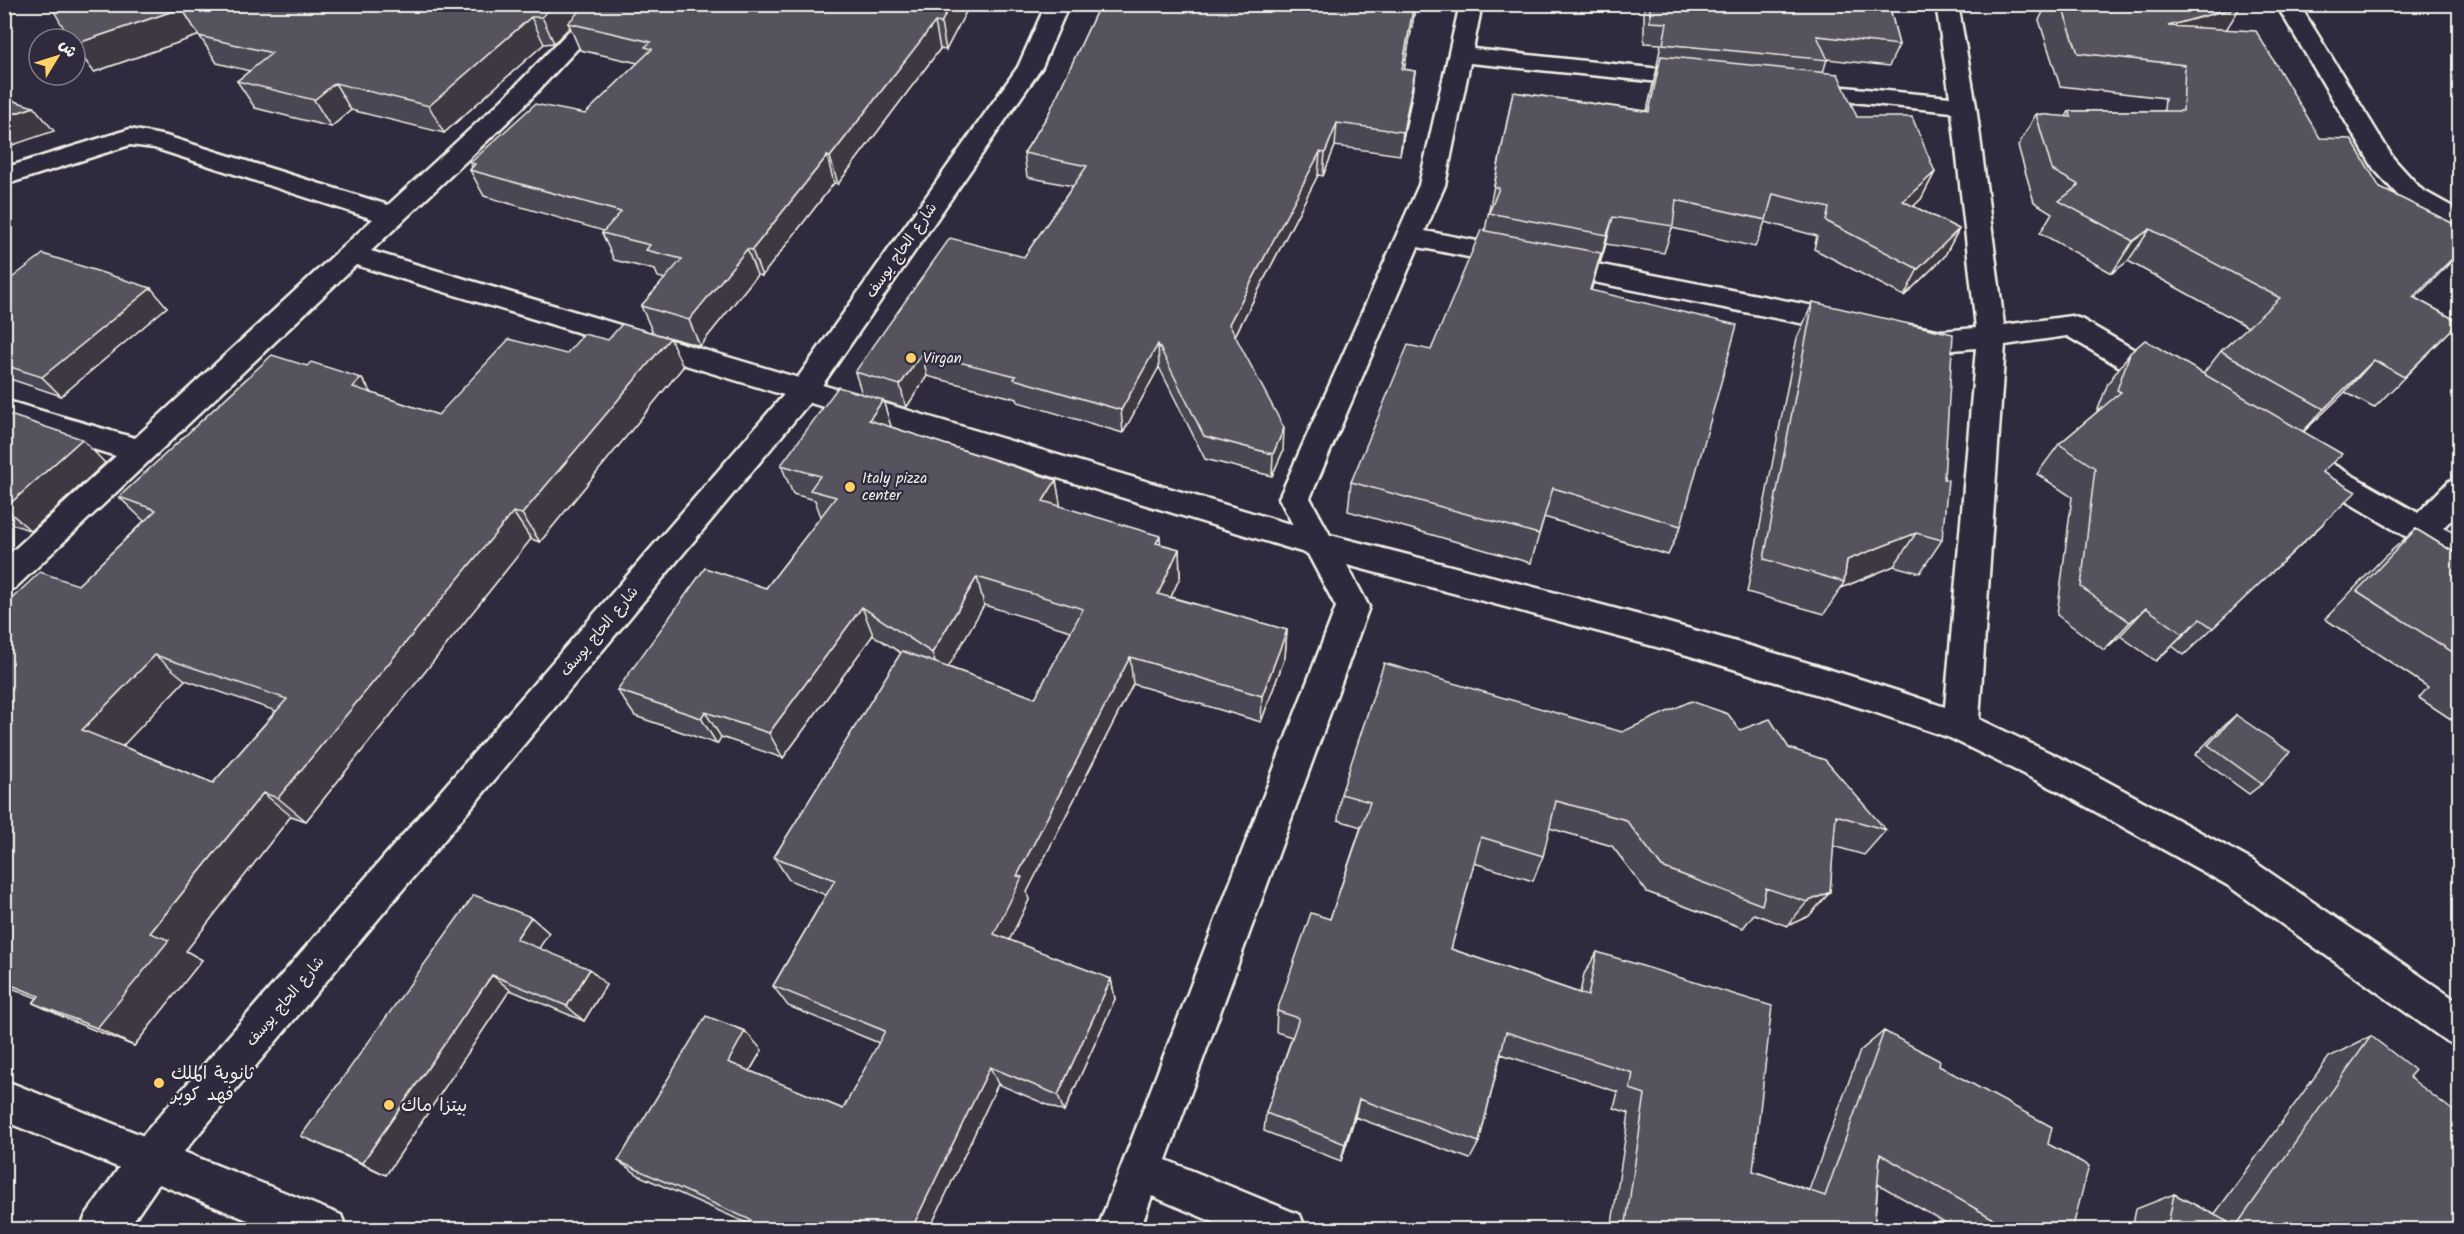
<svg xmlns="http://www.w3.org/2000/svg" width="2464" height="1234" font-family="Kalam,'Playpen Sans Arabic',sans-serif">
  <rect width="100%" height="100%" fill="#2f2a3d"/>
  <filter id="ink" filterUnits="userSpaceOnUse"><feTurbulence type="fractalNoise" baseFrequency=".0167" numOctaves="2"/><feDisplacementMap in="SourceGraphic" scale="12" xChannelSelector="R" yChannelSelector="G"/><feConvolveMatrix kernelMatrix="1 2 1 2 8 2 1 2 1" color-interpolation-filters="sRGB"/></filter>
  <g filter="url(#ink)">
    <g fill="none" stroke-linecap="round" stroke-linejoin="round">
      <!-- minor casing -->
      <g stroke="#f4f1e8" stroke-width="5">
        <path id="minor" d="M595,4H619L522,108L371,251L1293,525L1279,498L1419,185L1460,4H1482L1473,49L1708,74L1712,79L1708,84L1700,86L1470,63L1445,185L1425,231L1850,313L1860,316L1864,323L1860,330L1850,333L1418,247L1310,498L1330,535C1536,588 1744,638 1945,707L1976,348L1942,351L1900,342L1896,335L1900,328L1910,325L1942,331L1976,328L1952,112L1802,97L1793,95L1790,90L1793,85L1802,83L1950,97L1936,4H1958L1976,106L2004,325L2071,316L2081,319L2176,374L2181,381L2176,388L2166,391L2156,388L2067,336L2005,345L1979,719L2088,771L2253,861L2460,1003V1047L2446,1041L2227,885L2062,793L1950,738L1865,709L1687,655L1347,565L1369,607L1166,1160L1300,1215L1306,1230H1232L1152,1196L1140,1230H1097L1336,607L1308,554L356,265L15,588L4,592V559L116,456L4,422V400L135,438L373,219L154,148L130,145L4,185V168L130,129L166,136L388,205L504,98Z
          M2276,4H2299L2393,158L2422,190L2460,211V230L2404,202L2374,169Z
          M2316,457L2327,461L2418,513L2449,481L2460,477V510L2443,528L2460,537V565L2449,562L2305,477L2301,469L2305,461Z
          M4,1080L341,1215L347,1230H272L4,1121Z"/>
      </g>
      <!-- secondary casing -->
      <g stroke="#f4f1e8" stroke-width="5">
        <path id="secondary" d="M1046,4H1069L1042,67L814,397L167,1172L127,1230H80L86,1215L137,1142L794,383L1018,67Z"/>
      </g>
      <!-- minor -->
      <use href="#minor" fill="#2f2a3d" fill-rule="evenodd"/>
      <!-- secondary -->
      <use href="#secondary" fill="#2f2a3d" fill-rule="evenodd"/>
    </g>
    <!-- wall -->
    <path fill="#4a4752" stroke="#f4f1e8" stroke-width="1.5" fill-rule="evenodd" d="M50,4H970L946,50L940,49L838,184L834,183L762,276L757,275L700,346L653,333L641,306L665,279L658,277L655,270L614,260L602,233L604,231L484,196L470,170L472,167L470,163L585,114L638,63L580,50L570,27L554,43L544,44L444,133L351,110L331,127L255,108L237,81L250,71L217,63L199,35L94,72L75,47V39Z
      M1100,4H1416L1404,69L1415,71L1412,94L1400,155L1335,146L1323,176L1318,175L1235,336L1283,451L1272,476L1205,459L1159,367L1123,433L1018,402L1017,399L927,376L906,408L883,401L891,427L1056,480L1060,506L1161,544L1179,549L1180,577L1171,597L1287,630L1285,657L1261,722L1133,684L1027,892L1029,900L1009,940L1111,979L1115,999L1064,1112L998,1084L929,1230H750L747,1227L749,1224L640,1176L618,1161L762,1050L750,1071L843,1109L879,1043L788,1006L773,986L826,895L789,880L774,857L901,653L873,635L783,758L721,737L717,744L635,716L617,690L766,588L821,517L815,500L793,494L781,465L862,394L855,372L1024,257L1073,186L1027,177L1024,153L1048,115ZM984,605L1071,631L1035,698L948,667Z
      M1644,4H1889L1899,45L1889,66L1827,59L1823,73L1857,117L1935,172L1921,199L1913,206L1959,229L1944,257L1904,296L1814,249L1817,236L1765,222L1755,247L1672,228L1664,253L1606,244L1600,263L1599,262L1591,290L1681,526L1668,555L1544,517L1531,563L1348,511L1351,482L1431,350L1485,230L1513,92L1647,111L1653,84L1658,65H1657L1661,44L1644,43Z
      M2047,4H2241L2226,29L2320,138L2380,188L2460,227V252L2415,298L2459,322L2374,408L2345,392L2303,432L2323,472L2325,522L2184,655L2172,646L2156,661L2120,636L2104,650L2057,615L2072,497L2037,474L2059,444L2097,412L2108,383L2130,353L2203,374L2221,351L2248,327L2128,261L2112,273L2040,233L2052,213L2034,202L2018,146L2036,114L2066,117L2069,111H2164L2165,98L2060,86L2039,20Z
      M4,284L167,307L61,396L4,377Z
      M1813,302L1944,479L1942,540L1920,573L1894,566L1841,588L1824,614L1747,592L1797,338Z
      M566,354L683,367L540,542L531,539L306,821L291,816L186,951L202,960L134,1046L72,1021L33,1003L37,998L4,985V606L78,585L144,521L119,497L307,366L361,378L372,393L438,415ZM185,680L276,711L213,783L122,746Z
      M4,413L105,463L31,531L4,521Z
      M2416,529L2460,556V725L2419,698L2428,687L2325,619L2383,558Z
      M2236,715L2262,784L2249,794L2195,755L2223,726Z
      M1740,730L1789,748L1886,830L1864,855L1833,846L1830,892L1809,916L1787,926L1754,914L1743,928L1647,892L1612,846L1549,828L1543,856L1533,881L1474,863L1451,949L1580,993L1584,974L1597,952L1753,1171L1809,1190L1860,1051L1884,1031L1939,1066L2048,1144L2072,1230H1958L1878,1184L1874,1230H1611L1629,1113L1614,1108L1618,1092L1501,1054L1479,1142L1470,1159L1355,1117L1341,1161L1264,1131L1266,1113L1292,1037L1276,1032L1277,1011L1330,919L1361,827L1338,820L1341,794L1622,732Z
      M531,917L549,933L538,949L606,985L584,1021L510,990L386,1175L301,1136Z
      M2371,1036L2409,1077L2460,1230H2132L2136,1209L2174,1194L2214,1215L2329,1057Z"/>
    <!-- shaded-wall -->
    <path fill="#3c3942" stroke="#f4f1e8" stroke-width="1.5" d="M554,4H591L568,23L570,27L554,43L542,17Z
      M951,4H970L946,50L941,23Z
      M1414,4H1416L1400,93L1402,69Z
      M2241,6L2221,38L2168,26Z
      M182,8L200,35L94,72L75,47V44Z
      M531,17L544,44L444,133L429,106Z
      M935,22L940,49L838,184L830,157Z
      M1415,71L1412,94L1400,155L1403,132Z
      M335,83L351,110L331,127L314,100Z
      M34,107L54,131L4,148V117Z
      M1337,123L1335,146L1323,176L1325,153Z
      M1320,152L1318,175L1229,347V324Z
      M827,156L834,183L762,276L752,250Z
      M1935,172L1921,199L1890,229L1903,201Z
      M1613,217L1606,244L1600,263L1607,235Z
      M1959,229L1944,257L1904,296L1918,269Z
      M2150,229L2128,261L2112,273L2133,241Z
      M747,249L757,275L700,346L689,320Z
      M2460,251V252L2446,267L2384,329L2413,297Z
      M1601,253L1593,284L1581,320L1590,290Z
      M151,288L167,307L61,396L42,377Z
      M670,338L683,367L540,542L522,514Z
      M1158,344L1159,367L1123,433L1121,410Z
      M922,353L927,376L906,408L900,385Z
      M2374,360L2345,392L2295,440L2324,409Z
      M361,378L382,407L353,387Z
      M883,400L892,430L869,420Z
      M1284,428L1283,451L1272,476L1273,454Z
      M82,439L105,463L31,531L5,508Z
      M1056,480L1061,509L1043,501Z
      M513,512L531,539L306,821L278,798Z
      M1916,533L1894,566L1841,588L1844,582L1847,560Z
      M1160,536L1162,564L1156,543Z
      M1179,549L1180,577L1160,621L1158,594Z
      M977,577L984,605L941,680L932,653Z
      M862,607L873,635L783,758L769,733Z
      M2146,608L2120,636L2104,650L2130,622Z
      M2200,619L2172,646L2156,661L2183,634Z
      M1287,630L1285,657L1261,722L1262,696Z
      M155,655L185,680L115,754L82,730Z
      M1130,657L1133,684L1027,892L1029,900L1002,955L994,934L1017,876Z
      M705,712L721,737L717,744L701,718Z
      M263,793L291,816L186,951L202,960L134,1046L97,1028L150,933Z
      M1830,892L1809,916L1787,926L1807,902Z
      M531,917L549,933L534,956L516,939Z
      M590,969L606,985L584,1021L567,1006Z
      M492,975L510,990L386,1175L362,1163Z
      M1111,979L1115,999L1064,1112L1058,1095Z
      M745,1031L762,1050L745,1079L728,1062Z
      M990,1067L998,1084L929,1230H911Z
      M1359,1099L1355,1117L1341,1161L1345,1144Z"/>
    <!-- building -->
    <path fill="#56525f" stroke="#f4f1e8" stroke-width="1.5" fill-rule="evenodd" d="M50,4H554L542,17H531L429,106L335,83L314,100L237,81L272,53L199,36L182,8L75,44V39H70Z
      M586,4H951L941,23L935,22L830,157L827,156L752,250L747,249L689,320L641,306L682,259L646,250L650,245L602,233L621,212L470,170L475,164L470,163L535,104L585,114L652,49L645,47L651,42L568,23Z
      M1100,4H1414L1402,69L1415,71L1403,132L1337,123L1325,153L1320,152L1229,324L1284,428L1273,454L1204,436L1158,344L1121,410L1014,379L1016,376L922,353L900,385L855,372L950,238L1024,257L1087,166L1024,153L1048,115Z
      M1650,4H1889L1899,45L1817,36L1828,60L1663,44L1667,23L1650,22Z
      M2061,4H2241V6L2168,26L2256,31L2320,138L2351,139L2380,188L2460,227V251L2413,297L2459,322L2404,377L2374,360L2324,409L2221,351L2280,298L2150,229L2133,241L2059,201L2079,185L2052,170L2036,114L2071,117L2069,111H2183L2185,65L2078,53Z
      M1661,56L1838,74L1857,117H1912L1935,172L1903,201L1959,229L1918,269L1826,221L1829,208L1773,194L1766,220L1676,200L1673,226L1613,217L1607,235L1489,213L1499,188L1494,187L1513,92L1649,112Z
      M4,98L34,107L4,117Z
      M1481,230L1601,253L1590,290L1737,325L1681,526L1553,488L1539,534L1351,482L1408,345L1431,350Z
      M43,254L151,288L42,377L4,365V284Z
      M1813,302L1953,334L1944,479L1948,480L1942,540L1916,533L1847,560L1844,582L1764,559Z
      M622,324L670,338L522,514L513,512L278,798L263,793L150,933L169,940L97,1028L33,1003L39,996L4,982V606L40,572L78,585L156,510L119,497L272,355L307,366L311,362L361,378L353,387L438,415L509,339L566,354L584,334L608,340ZM155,655L287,699L213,783L82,730Z
      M2145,340L2342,454L2322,472L2356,492L2213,628L2200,619L2183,634L2146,608L2130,622L2081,587L2095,468L2059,444L2121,392L2117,390L2130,353Z
      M838,387L883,400L869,420L1056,480L1043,501L1160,536L1156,543L1179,549L1158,594L1287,630L1262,696L1130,657L1017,876L1022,877L994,934L1111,979L1058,1095L990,1067L911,1230H752L747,1227L751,1220L618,1161L706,1016L745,1031L728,1062L843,1109L885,1031L773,986L835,880L774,857L902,651L1035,698L1083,609L977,577L932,653L862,607L769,733L705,712L701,718L617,690L705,568L766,588L836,497L810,490L820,476L781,465Z
      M4,413L82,439L5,508H4Z
      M2416,529L2460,556V657L2357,591Z
      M1384,663L1622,732L1691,701L1728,714L1740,730L1770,719L1789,748L1825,760L1886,830L1836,815L1830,892L1807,902L1766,888L1762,905L1662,867L1626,820L1556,801L1543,856L1481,837L1451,949L1588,996L1597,952L1772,1006L1753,1171L1825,1196L1884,1031L1940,1061L1939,1066L2052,1127L2048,1144L2089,1166L2072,1230H2013L1880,1154L1874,1230H1625L1645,1094L1630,1089L1633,1073L1506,1032L1479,1142L1359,1099L1345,1144L1266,1113L1299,1018L1277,1011L1311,913L1330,919L1370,802L1341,794Z
      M2460,666V674L2455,671Z
      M2236,715L2290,752L2262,784L2208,745Z
      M474,895L531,917L516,939L590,969L567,1006L492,975L362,1163L301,1136Z
      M2371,1036L2415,1070L2409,1077L2460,1116V1230H2167L2174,1194L2236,1226Z"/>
  </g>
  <!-- markers -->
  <g fill="#ffd166" stroke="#2f2a3d" stroke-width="2">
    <circle cx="911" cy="358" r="6"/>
    <circle cx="850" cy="487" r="6"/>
    <circle cx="159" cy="1083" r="6"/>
    <circle cx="389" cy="1105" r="6"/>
  </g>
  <g text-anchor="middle" stroke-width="4.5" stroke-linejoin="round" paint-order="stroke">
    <!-- street labels -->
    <g font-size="15" fill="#f4f1e8" stroke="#2f2a3d">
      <text transform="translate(901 250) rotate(-55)" y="5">شارع الحاج يوسف</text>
      <text transform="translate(599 631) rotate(-50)" y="5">شارع الحاج يوسف</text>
      <text transform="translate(285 1001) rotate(-50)" y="5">شارع الحاج يوسف</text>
    </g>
    <!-- poi labels -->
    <g font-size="15" fill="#f4f1e8" stroke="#2f2a3d" text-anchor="start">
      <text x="923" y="363">Virgan</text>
      <text x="862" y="483">Italy pizza<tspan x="862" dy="17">center</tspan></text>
    </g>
    <!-- near-poi labels -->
    <g font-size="18" fill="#f4f1e8" stroke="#2f2a3d" text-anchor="start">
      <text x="171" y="1079">ثانوية الملك<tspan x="171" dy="21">فهد كوبر</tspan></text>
      <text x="401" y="1111">بيتزا ماك</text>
    </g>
  </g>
  <!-- margin -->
  <rect width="2464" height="1234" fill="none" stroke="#2f2a3d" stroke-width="24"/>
  <rect x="12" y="12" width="2440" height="1210" fill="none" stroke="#f4f1e8" stroke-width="2" filter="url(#ink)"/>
  <!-- north arrow -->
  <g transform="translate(57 57) rotate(52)"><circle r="28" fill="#2f2a3d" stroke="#7e7a81" stroke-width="1.5"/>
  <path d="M0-4.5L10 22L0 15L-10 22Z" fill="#ffd166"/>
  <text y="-9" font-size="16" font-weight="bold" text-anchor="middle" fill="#f4f1e8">ش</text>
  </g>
</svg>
